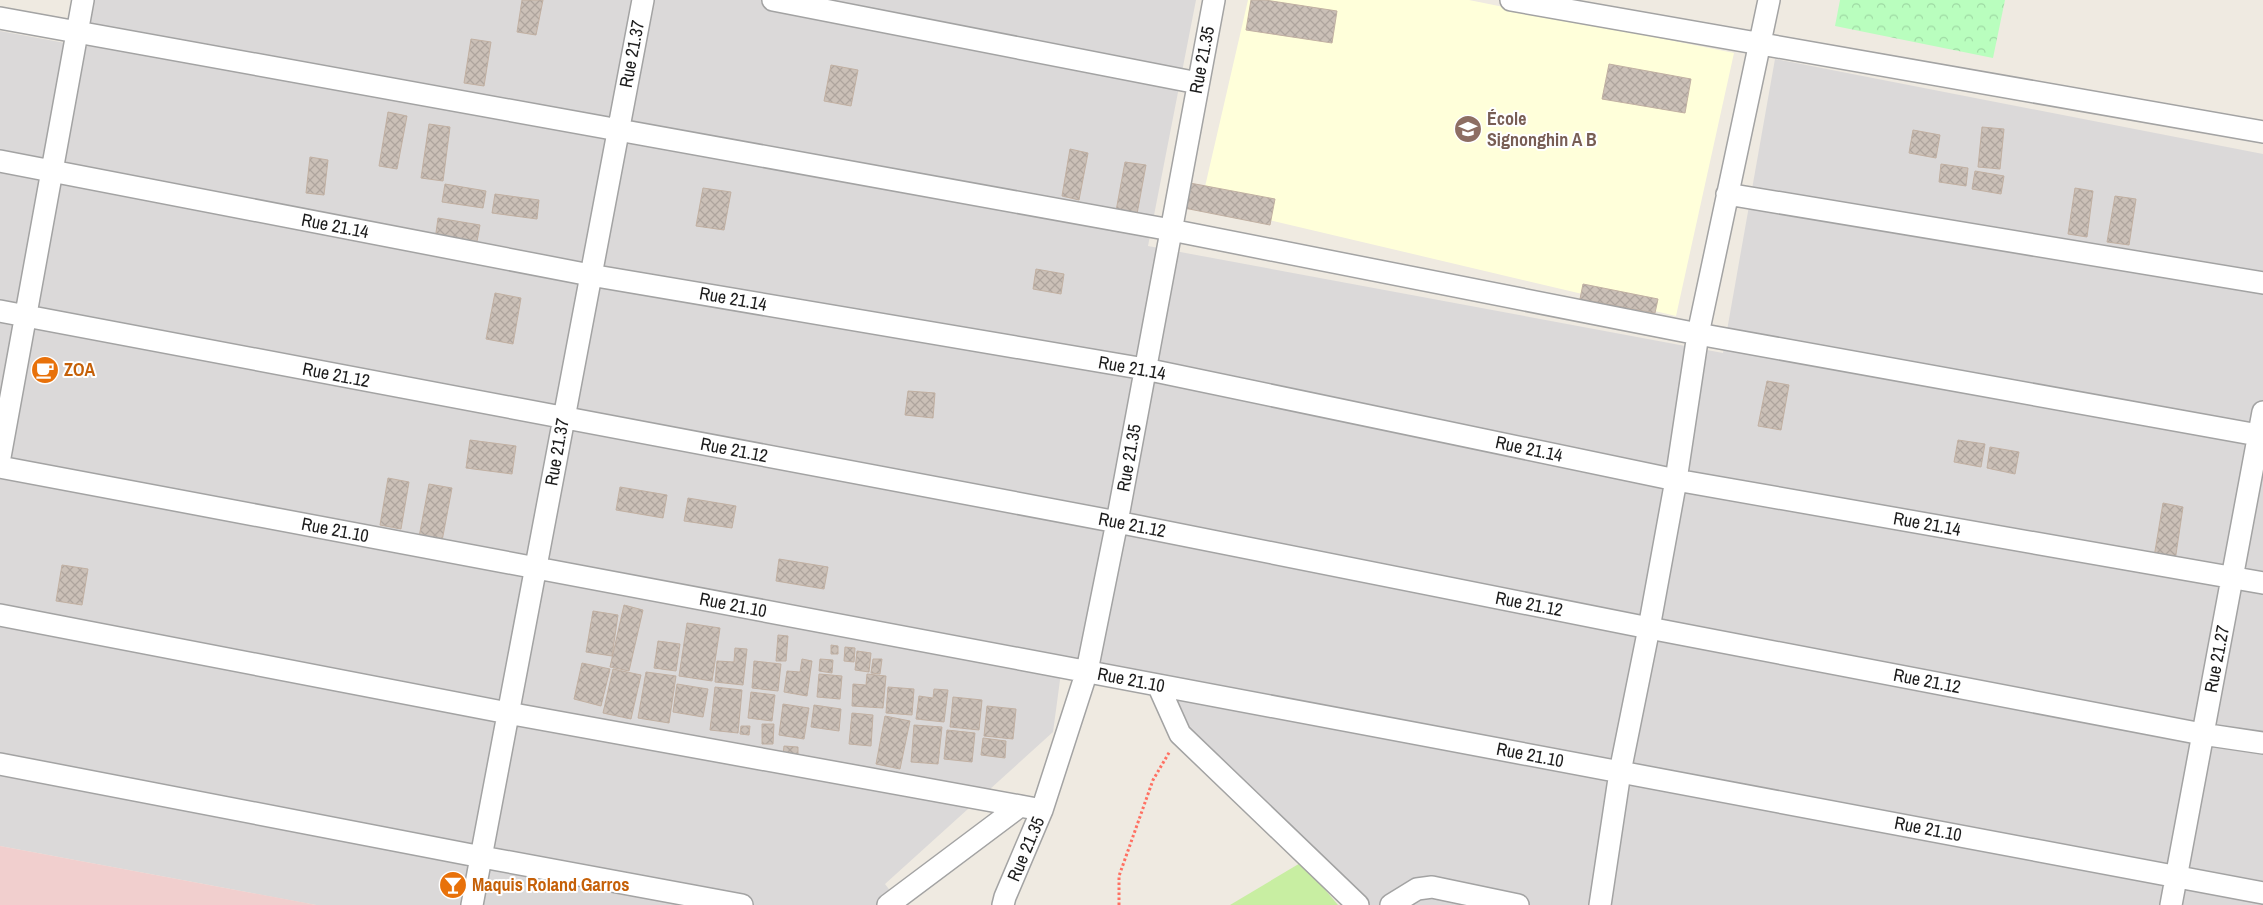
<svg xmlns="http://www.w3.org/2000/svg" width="2263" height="905" font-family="'Archivo Narrow',sans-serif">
  <defs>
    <pattern id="park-crowns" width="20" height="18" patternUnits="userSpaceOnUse" patternTransform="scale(1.25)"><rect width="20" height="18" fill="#b9febe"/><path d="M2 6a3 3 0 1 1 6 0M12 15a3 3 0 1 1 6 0" fill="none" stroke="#9ed9a3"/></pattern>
    <pattern id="building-cross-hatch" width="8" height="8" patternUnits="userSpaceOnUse" patternTransform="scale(1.25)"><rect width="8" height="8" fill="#cbc0b7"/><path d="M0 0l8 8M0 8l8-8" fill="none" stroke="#aea49d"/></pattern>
  </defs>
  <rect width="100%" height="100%" fill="#efeae1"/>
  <!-- residential -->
  <path fill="#dbd9d9" d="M94,0H1196L1148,246L1723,353L1775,59L2263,154V905H1367L1188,732L1168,679L1063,658L1053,732L885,884L901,905H316L0,846V31L87,47Z"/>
  <!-- commercial -->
  <path fill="#f1cfce" d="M0,846L306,903L316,905H0Z"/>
  <!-- education -->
  <path fill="#ffffda" d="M1248,0H1469L1734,53L1676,316L1201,204Z"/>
  <!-- grass -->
  <path fill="#c8eea2" d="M1302,862L1338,905H1230Z"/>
  <!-- park -->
  <path fill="url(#park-crowns)" d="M1840,0H2005L1993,58L1835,26Z"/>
  <!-- building -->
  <path fill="url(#building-cross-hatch)" stroke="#c1b0a2" d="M522,0H543L536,35L517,32Z
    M1251,0H1265L1337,11L1332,43L1246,30Z
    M471,39L491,42L484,86L464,83Z
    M1609,64L1691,79L1685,113L1602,99Z
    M831,65L858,70L851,106L824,101Z
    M388,112L407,116L397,169L379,166Z
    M429,124L450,127L443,181L421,178Z
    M1982,127L2004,129L2000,169L1978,167Z
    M1913,130L1940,135L1936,158L1909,153Z
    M1070,149L1088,153L1079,200L1062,196Z
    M310,157L328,160L324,195L306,193Z
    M1125,162L1146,165L1137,214L1116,211Z
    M1941,164L1968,168L1966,186L1939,182Z
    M1975,171L2004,176L2001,194L1972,189Z
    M1190,183L1275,199L1270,225L1184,208Z
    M445,184L486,191L483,208L442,202Z
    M703,188L731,192L724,230L696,226Z
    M2075,188L2093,191L2087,237L2068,234Z
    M495,194L539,200L537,219L492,213Z
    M2115,196L2136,199L2129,245L2107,242Z
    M438,218L480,225L476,247L435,240Z
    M1036,269L1064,274L1061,294L1033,289Z
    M1583,284L1658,299L1655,313L1580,299Z
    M495,293L521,298L513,344L486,339Z
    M1767,381L1789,385L1781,430L1758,426Z
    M908,391L935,393L933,418L905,415Z
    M470,440L516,446L512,474L466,468Z
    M1958,440L1985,444L1981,467L1954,462Z
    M1990,447L2019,452L2015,474L1987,468Z
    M388,478L409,482L401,529L380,525Z
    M429,484L452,488L442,541L419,537Z
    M620,487L667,495L663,518L616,510Z
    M688,498L736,506L732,528L684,521Z
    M2163,503L2183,507L2175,561L2154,557Z
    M779,559L828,567L824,589L776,581Z
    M62,565L88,569L82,605L56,601Z
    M624,605L643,610L629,671L610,667Z
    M593,611L618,615L612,656L586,652Z
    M687,623L720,628L712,681L679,676Z
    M778,635L788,636L786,661H776Z
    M658,641L680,644L676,671L654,668Z
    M831,645L838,646V654H831Z
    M845,647L855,648L854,662L844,661Z
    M735,648L747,649L743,685L715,682L717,661L734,662Z
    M857,651L871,653L869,672L855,670Z
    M802,659L812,661L807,696L784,692L787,671L800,672Z
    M820,659L833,660L832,673L819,671Z
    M873,659H882L880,674L871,673Z
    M754,661L781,664L778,691L752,688Z
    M582,663L610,669L601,706L574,699Z
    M613,669L641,675L631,719L603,713Z
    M646,672L676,676L669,723L638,718Z
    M819,674L842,676L840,699L817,697Z
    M867,674L886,676L883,708L852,706L853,684L866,685Z
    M677,684L708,689L703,717L673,712Z
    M715,687L742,690L738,733L710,730Z
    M888,687L914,689L912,715L886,713Z
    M934,689L948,690L944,722L916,719L919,696L933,698Z
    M751,692L775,695L772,721L748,718Z
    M953,697L982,700L979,730L950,727Z
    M783,704L809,708L804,739L779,735Z
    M814,705L841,709L839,731L811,727Z
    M987,706L1016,709L1013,739L984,736Z
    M852,713L873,715L871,746L849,744Z
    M885,716L910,721L900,769L876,764Z
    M762,724H774L773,744H762Z
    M914,725L942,727L938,764L911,762Z
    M741,726H750L749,735L740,734Z
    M947,730L975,733L972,762L944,759Z
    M983,738L1006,741L1005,758L981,755Z
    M784,746L798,747V757L783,755Z"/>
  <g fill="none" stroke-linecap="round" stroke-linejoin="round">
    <!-- minor casing -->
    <g stroke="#a3a3a3" stroke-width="24">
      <path id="minor" d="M773,0L1198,83
        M1511,0L2263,132
        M0,18L1171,230L1698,334L2263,436
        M0,161L590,275L1145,369L1676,480L2263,583
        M1727,194L2263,283
        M0,311L1117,522L1649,628L2202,734L2263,743
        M0,457L83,0
        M0,467L2263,893
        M0,615L508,713L1042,810
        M1158,685L1180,734L1358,905
        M0,764L482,857L742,905
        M472,905L643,0
        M888,905L1020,806
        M1003,905L1005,897L1042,810L1087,671L1117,522L1214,0
        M1391,905L1417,889L1432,887L1518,905
        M1600,905L1620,772L1649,628L1676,480L1698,334L1769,0
        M2171,905L2263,412"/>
    </g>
    <!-- path -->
    <path stroke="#ff7062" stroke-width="3" stroke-dasharray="2.5 2.5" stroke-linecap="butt" d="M1119,905V876L1153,780L1170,751"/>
    <!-- minor -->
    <use href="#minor" stroke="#fff" stroke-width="21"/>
  </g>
  <!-- icons -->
  <defs>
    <g id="school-disc" transform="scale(1.4375)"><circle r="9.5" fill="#8d6e63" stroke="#fff"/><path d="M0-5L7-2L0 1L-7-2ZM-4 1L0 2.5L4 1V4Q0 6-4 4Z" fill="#fff"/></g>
    <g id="cafe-disc" transform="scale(1.4375)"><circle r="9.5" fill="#e8710a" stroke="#fff"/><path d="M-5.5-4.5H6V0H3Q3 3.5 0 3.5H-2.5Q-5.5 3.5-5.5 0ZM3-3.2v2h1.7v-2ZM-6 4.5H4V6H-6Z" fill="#fff"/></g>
    <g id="bar-disc" transform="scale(1.4375)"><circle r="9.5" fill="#e8710a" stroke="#fff"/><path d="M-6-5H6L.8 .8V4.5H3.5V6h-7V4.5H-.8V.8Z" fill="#fff"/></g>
  </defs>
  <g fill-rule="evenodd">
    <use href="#school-disc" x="1468" y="129"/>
    <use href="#cafe-disc" x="45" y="370"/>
    <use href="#bar-disc" x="453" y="885"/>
  </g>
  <g text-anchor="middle" stroke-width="4" stroke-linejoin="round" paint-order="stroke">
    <!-- street labels -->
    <g font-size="18" fill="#1c1c1c" stroke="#fff">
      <text transform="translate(632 54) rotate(-79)" y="6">Rue 21.37</text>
      <text transform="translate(1202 60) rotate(-79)" y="6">Rue 21.35</text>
      <text transform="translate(335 226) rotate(11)" y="6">Rue 21.14</text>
      <text transform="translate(733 299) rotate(10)" y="6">Rue 21.14</text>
      <text transform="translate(1132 368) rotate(10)" y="6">Rue 21.14</text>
      <text transform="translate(336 375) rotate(11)" y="6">Rue 21.12</text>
      <text transform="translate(1529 449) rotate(12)" y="6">Rue 21.14</text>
      <text transform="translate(734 450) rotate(11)" y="6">Rue 21.12</text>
      <text transform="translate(557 452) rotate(-80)" y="6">Rue 21.37</text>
      <text transform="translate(1129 458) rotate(-80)" y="6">Rue 21.35</text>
      <text transform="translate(1927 524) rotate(10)" y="6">Rue 21.14</text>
      <text transform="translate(1132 525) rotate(11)" y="6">Rue 21.12</text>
      <text transform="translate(335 530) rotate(11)" y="6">Rue 21.10</text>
      <text transform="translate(1529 604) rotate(11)" y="6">Rue 21.12</text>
      <text transform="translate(733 605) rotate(11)" y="6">Rue 21.10</text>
      <text transform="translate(2217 659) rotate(-79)" y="6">Rue 21.27</text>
      <text transform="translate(1131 680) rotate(11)" y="6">Rue 21.10</text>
      <text transform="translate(1927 681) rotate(11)" y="6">Rue 21.12</text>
      <text transform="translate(1530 755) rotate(11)" y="6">Rue 21.10</text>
      <text transform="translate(1928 829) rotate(11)" y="6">Rue 21.10</text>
      <text transform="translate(1026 849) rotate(-67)" y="6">Rue 21.35</text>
    </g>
    <!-- education labels -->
    <g font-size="18" font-weight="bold" fill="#785e54" stroke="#fff" text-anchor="start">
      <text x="1487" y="125">École<tspan x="1487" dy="21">Signonghin A B</tspan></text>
    </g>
    <!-- food labels -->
    <g font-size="18" font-weight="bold" fill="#c56008" stroke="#fff" text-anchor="start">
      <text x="64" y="376">ZOA</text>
      <text x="472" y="891">Maquis Roland Garros</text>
    </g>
  </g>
</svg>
